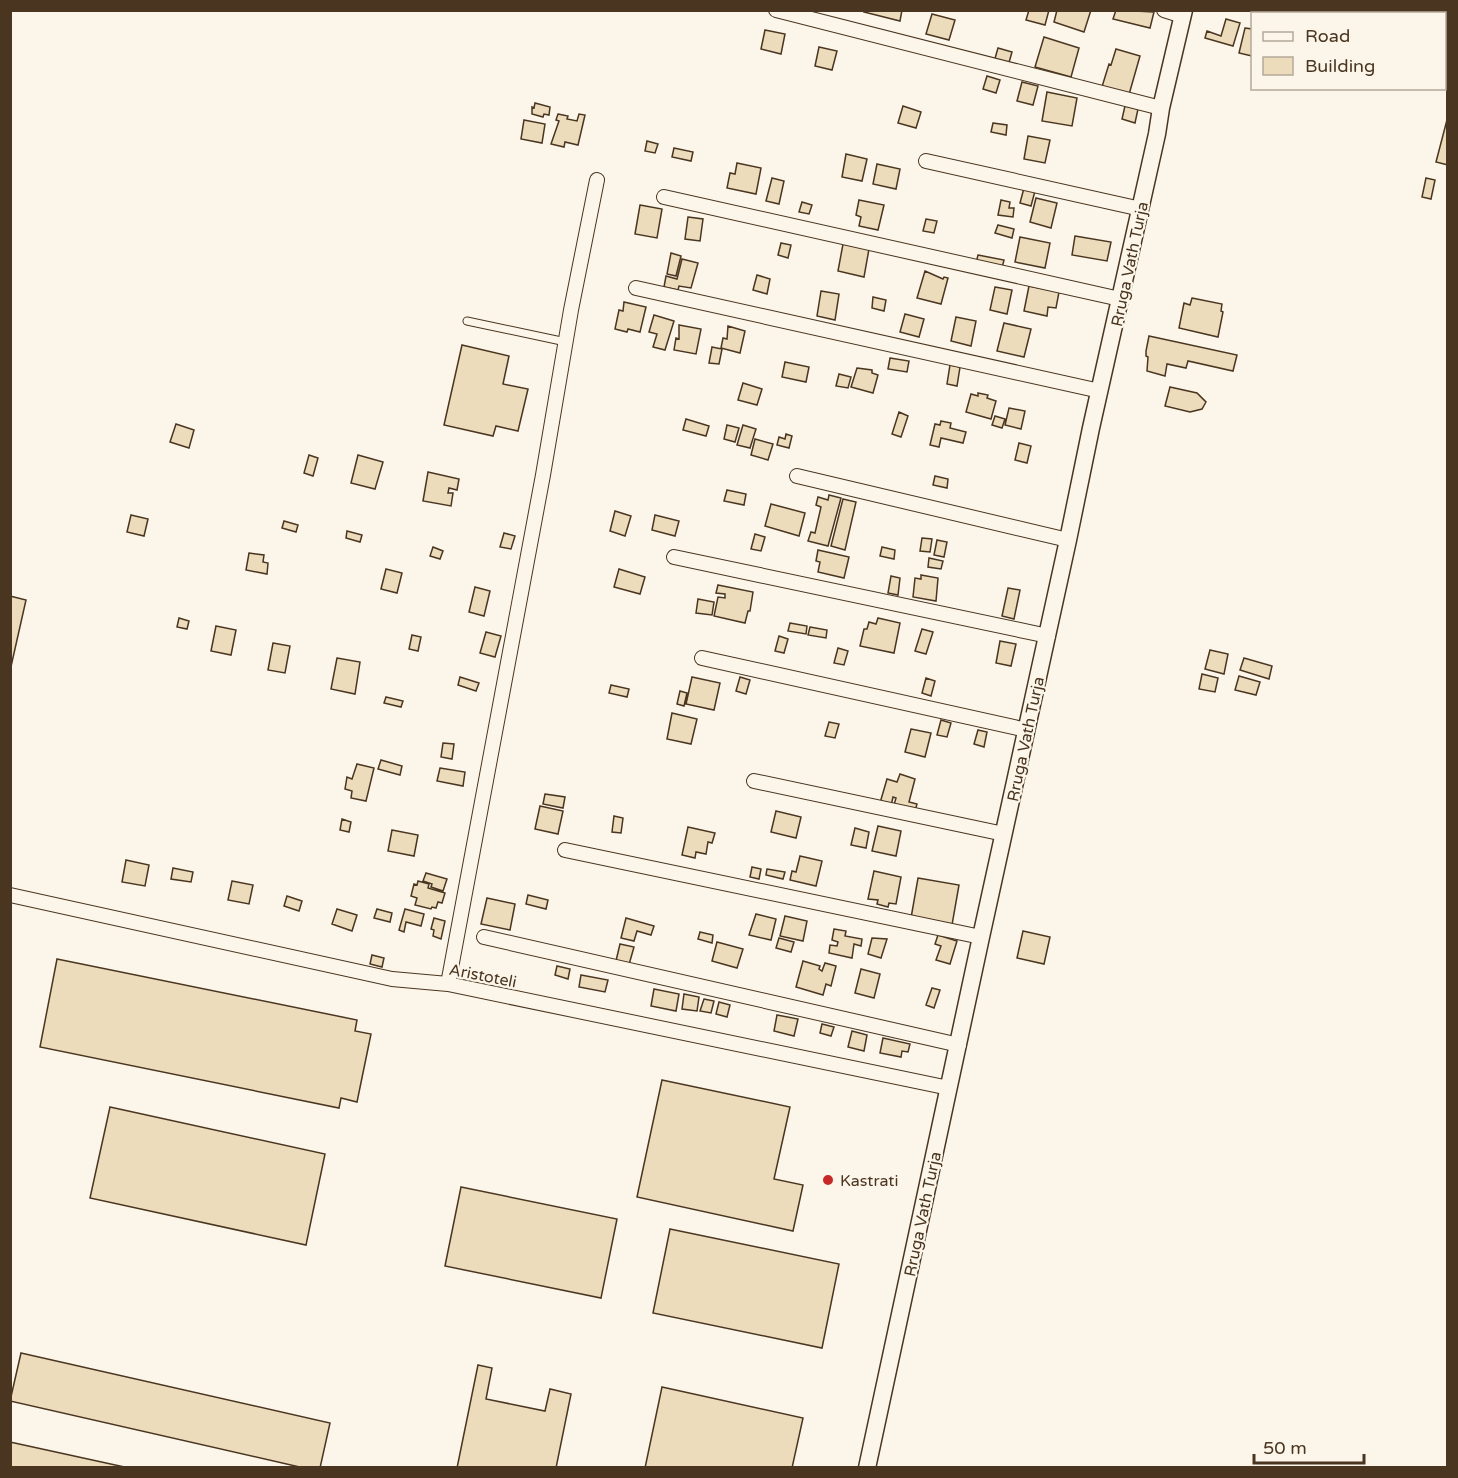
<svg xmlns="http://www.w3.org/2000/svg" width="1458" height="1478" font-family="'Varela Round',sans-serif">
  <rect width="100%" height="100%" fill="#fbf6e9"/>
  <!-- building -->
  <path fill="#ecdcbc" stroke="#4a3520" stroke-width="1.5" d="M865,10H902L900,21L864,12Z
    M1029,10H1049L1045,25L1026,20Z
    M1057,10H1091L1084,32L1054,22Z
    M1116,10L1154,12L1150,28L1113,19Z
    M932,14L955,20L949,40L926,34Z
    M1226,19L1240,23L1233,46L1205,38L1207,31L1221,36Z
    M1245,28L1252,29V56L1239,53Z
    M765,30L785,34L781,54L761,49Z
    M1044,37L1079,48L1071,77L1035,67Z
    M819,47L837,51L832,70L815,66Z
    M998,48L1012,52L1008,66L994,62Z
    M1116,49L1140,56L1128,98L1101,90L1109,64L1111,65Z
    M987,76L1000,80L996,93L983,89Z
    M1022,82L1038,86L1033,105L1017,101Z
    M1047,92L1077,98L1072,126L1042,121Z
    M535,103L550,107L549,115L544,114L543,117L532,114V107L534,108Z
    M903,106L921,112L916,128L898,123Z
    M1125,106L1138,109L1135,123L1122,119Z
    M558,114L568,116L567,119L577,121L579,114L585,115L578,145L565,142L564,147L551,144L559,121L556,120Z
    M1448,116V165L1436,162Z
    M524,120L545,124L542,143L521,139Z
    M993,123L1007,125L1006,135L991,132Z
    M1028,136L1050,140L1045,163L1024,159Z
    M647,141L658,144L655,153L645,151Z
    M674,148L693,152L691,161L672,157Z
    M846,154L867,159L862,181L842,177Z
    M737,163L761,168L756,194L727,188L730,173L735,174Z
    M877,164L900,169L896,189L873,184Z
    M772,178L784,181L779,204L766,201Z
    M1426,178L1435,180L1431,199L1422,197Z
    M1024,188L1035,191L1031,206L1020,203Z
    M1036,198L1057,203L1051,228L1030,222Z
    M859,200L884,205L878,230L859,226L861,217L856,215Z
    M1001,200L1010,202L1009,208H1014L1013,217L998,215Z
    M802,202L812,205L809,214L799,212Z
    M640,205L662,209L657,238L635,234Z
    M688,217L703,219L700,241L685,239Z
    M926,219L937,221L934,233L923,231Z
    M998,225L1014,229L1012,238L995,233Z
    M1075,236L1111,242L1107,261L1072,255Z
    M1020,237L1050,243L1045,268L1015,262Z
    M781,243L791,245L788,258L778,255Z
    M843,244L869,249L864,277L838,271Z
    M671,253L681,256L676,276L667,274Z
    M978,255L1004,260L1002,268L976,263Z
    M682,259L698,263L691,288L679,286L678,290L664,287L666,276L677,279Z
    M925,271L943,279L944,277L948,278L941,304L917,298Z
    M757,275L770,279L767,294L753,290Z
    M1029,286L1059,292L1056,308L1048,307L1047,316L1024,311Z
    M995,287L1012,290L1007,314L990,310Z
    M821,291L839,294L835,320L817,316Z
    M873,297L886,300L884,311L872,308Z
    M1192,298L1222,304L1221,311L1223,312L1218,337L1179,328L1184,303L1190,305Z
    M624,302L646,307L640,332L628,329L627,332L615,329L619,310L623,311Z
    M905,314L924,319L919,337L900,332Z
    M654,315L674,321L665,350L653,347L657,334L649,332Z
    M956,317L976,321L971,346L951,341Z
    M1004,323L1031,329L1024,357L997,351Z
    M679,325L701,329L696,354L674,350L676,338L679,339Z
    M728,326L745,331L740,353L721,348L723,338L727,339Z
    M1149,336L1237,355L1233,371L1188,361L1186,368L1167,364L1165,376L1147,371L1148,357L1146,356V351Z
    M462,345L509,356L503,384L528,389L518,431L496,426L493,436L444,425Z
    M712,347L722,349L719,364L709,363Z
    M890,358L909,361L907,372L888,369Z
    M785,362L809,367L806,382L782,377Z
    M950,365L960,367L957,386L947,384Z
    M857,368L872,370V373L878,375L873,393L851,387Z
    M839,374L851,377L848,388L836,386Z
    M743,383L762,389L757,405L738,400Z
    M1170,387L1197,393L1206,402L1202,409L1190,412L1165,406Z
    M978,393L988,395L987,398L996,401L991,419L966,412L971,394L978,396Z
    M1009,408L1025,411L1021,429L1005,425Z
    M899,412L908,416L901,437L892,434Z
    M995,416L1005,419L1002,428L992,425Z
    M686,419L709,426L706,436L683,430Z
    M941,421L951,423L950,428L966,432L963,443L941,438L939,447L930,445L935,424L940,425Z
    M176,424L194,430L189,448L170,442Z
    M727,425L739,428L735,442L724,439Z
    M743,425L756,429L750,448L737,445Z
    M786,434L792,436L789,448L777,445L779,437L785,439Z
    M755,439L773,444L768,460L751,455Z
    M1019,443L1031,446L1027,463L1015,460Z
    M309,455L318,458L313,476L304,473Z
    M358,455L383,462L375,489L351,483Z
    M428,472L459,479L457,490L449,488L448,493H453L451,506L423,501Z
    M935,476L948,479L947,488L933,485Z
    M727,490L746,494L744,505L724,501Z
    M829,495L841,498L828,546L808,541L811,532L815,533L821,507L816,505L818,497L828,500Z
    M843,499L856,502L845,550L831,546Z
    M771,504L805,513L799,536L765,526Z
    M615,511L631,516L625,536L610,531Z
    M131,515L148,519L144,536L127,532Z
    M655,515L679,521L675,536L652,530Z
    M284,521L298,525L296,532L282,528Z
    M347,531L362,535L360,542L346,538Z
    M504,533L515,536L511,549L500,547Z
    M755,534L765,537L761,551L751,549Z
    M922,538L932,539L930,552L920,551Z
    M937,540L947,542L944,557L934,555Z
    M433,547L443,551L440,559L430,556Z
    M882,547L895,550L894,559L880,556Z
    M818,550L849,557L844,578L818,572L820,562L816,561Z
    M249,553L264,555L263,562L268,563L267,574L246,570Z
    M929,558L943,561L941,569L928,567Z
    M386,569L402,573L397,593L381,589Z
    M619,569L645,577L640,594L614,587Z
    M921,575L938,578L936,601L913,597L915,578L921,579Z
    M891,576L900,578L898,595L888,593Z
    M718,585L753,592L750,611H748L745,623L714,616L718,597L725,598V594L716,593Z
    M475,587L490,591L484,616L469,612Z
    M1008,588L1020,590L1014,619L1002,616Z
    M10,596L26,600L10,671Z
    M698,599L714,602L712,615L696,613Z
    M179,618L189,621L187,629L177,627Z
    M878,618L900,623L894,653L860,646L864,629H867L869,622L876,624Z
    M790,623L807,626L806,634L788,631Z
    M216,626L236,630L231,655L211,651Z
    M810,627L827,630L826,638L808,635Z
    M922,629L933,632L926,654L915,651Z
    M486,632L501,636L495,657L480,653Z
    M412,635L421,637L418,651L409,649Z
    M779,636L788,639L784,653L775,651Z
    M1000,641L1016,644L1011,666L996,663Z
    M273,643L290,646L285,673L268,670Z
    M838,648L848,651L844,665L834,663Z
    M1210,650L1228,654L1224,674L1205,669Z
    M337,658L360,662L355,694L331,689Z
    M1244,658L1272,666L1269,679L1240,670Z
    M1202,674L1218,678L1215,692L1199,689Z
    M1239,676L1260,682L1256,695L1235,690Z
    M460,677L479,683L476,691L458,685Z
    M692,677L720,683L714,710L686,704Z
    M740,677L750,680L746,694L736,691Z
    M926,678L935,681L931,696L922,693Z
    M611,685L629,689L627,697L609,693Z
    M680,691L687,693L684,706L677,704Z
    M386,697L403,701L401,707L384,703Z
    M672,713L697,719L691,744L667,739Z
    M941,720L951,723L947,737L937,735Z
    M829,722L839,724L835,738L825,736Z
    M911,729L931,733L925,757L905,752Z
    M978,730L987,732L984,747L974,744Z
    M443,743L454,744L452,759L441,757Z
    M381,760L402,766L400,775L378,769Z
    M357,764L374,768L366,801L351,798L352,791L345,789L347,777L352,779Z
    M440,768L465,772L463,786L437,781Z
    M900,774L915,779L909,802L917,804L915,811L894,805L896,798L893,797L891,806L880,803L887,779L897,782Z
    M545,794L565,797L563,808L543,804Z
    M540,806L563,811L558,834L535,829Z
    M776,811L801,817L796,838L771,832Z
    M614,816L623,818L621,833L612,832Z
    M342,819L351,822L349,832L340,830Z
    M878,826L901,831L896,856L872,851Z
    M688,827L715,833L712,843L708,842L706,854L696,852L695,858L682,855Z
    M855,828L869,832L866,848L851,845Z
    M392,830L418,835L414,856L388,851Z
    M800,856L822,861L816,886L790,880L792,871L796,872Z
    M126,860L149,865L145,886L122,882Z
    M752,867L761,869L759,879L750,877Z
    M173,868L193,872L191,882L171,879Z
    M767,869L785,872L783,879L766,875Z
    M874,871L901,877L896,904L889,903L888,907L877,904L878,900L868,899Z
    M426,873L447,879L443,891L431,887L432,884L423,881Z
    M918,878L959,885L952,925L911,918Z
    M232,881L253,885L249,904L228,900Z
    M418,881L429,884L428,888L445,893L442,903L438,902L436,908L432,907L431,909L415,905L417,898L411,896L414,884L417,885Z
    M528,895L548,900L546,909L526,904Z
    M287,896L302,901L299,911L284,906Z
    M487,898L515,904L510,930L481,924Z
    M337,909L357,915L352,931L332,924Z
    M377,909L392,913L390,922L374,918Z
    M405,909L424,914L421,926L406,922L404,932L399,930Z
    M756,914L776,919L771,940L749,935Z
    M785,916L807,921L803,941L780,936Z
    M434,918L445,921L441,939L433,936L434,930L431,929Z
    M626,918L654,926L651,935L637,931L634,941L621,938Z
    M834,929L846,931L845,936L862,939L861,946L854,944L852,958L829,953L830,945L837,946L838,942L832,940Z
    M1023,931L1050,937L1044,964L1017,958Z
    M700,932L713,935L712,943L698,939Z
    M938,935L957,941L950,964L936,960L941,946L935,944Z
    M779,938L794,942L791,952L776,948Z
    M872,938L887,939L881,958L868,954Z
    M717,942L743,949L737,968L712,961Z
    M620,944L634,947L628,968L615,965Z
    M372,955L384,958L382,967L370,964Z
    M57,959L357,1020L355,1031L371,1034L357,1102L341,1098L339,1108L40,1047Z
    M803,961L820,966L819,969L822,971L825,963L836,966L831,986L826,984L823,995L796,987Z
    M557,966L570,969L568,979L555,975Z
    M861,969L880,974L874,998L855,993Z
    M581,975L608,980L605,992L579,987Z
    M932,988L940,990L934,1008L926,1005Z
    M654,989L679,994L676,1011L651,1006Z
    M684,994L699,997L697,1011L682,1009Z
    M704,999L714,1001L711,1013L700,1011Z
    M719,1002L730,1005L727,1017L716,1014Z
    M777,1015L798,1019L794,1036L774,1031Z
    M822,1024L834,1027L831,1036L820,1033Z
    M852,1031L867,1035L864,1051L848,1047Z
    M883,1038L910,1044L908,1052L902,1051L901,1057L880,1053Z
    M662,1080L790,1107L774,1179L803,1185L793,1231L637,1197Z
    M110,1107L325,1154L306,1245L90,1198Z
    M461,1187L617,1219L601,1298L445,1266Z
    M670,1229L839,1264L822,1348L653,1313Z
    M21,1353L330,1423L320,1468H304L10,1401Z
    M478,1365L492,1368L486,1399L545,1411L550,1389L571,1394L556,1468H457Z
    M662,1387L803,1418L792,1468H645Z
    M10,1442L129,1468H10Z"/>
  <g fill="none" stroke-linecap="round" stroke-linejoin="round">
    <!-- service casing -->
    <g stroke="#4a3520" stroke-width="9">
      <path id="service" d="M467,321L566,342"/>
    </g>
    <!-- minor casing -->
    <g stroke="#4a3520" stroke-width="16">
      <path id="minor" d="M776,10L1161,108
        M1164,10L1183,16
        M926,161L1141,209
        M664,197L1120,299
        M636,288L1100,391
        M797,476L1068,540
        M674,557L1048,636
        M702,658L1027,730
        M754,781L1004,834
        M565,850L981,937
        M10,895L392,979L448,984L949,1088
        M484,937L959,1045
        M448,984L543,475L571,310L597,180"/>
    </g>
    <!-- tertiary casing -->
    <g stroke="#4a3520" stroke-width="19">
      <path id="tertiary" d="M867,1468L981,937L1068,540L1091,428L1157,134L1161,108L1184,10"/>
    </g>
    <!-- service -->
    <use href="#service" stroke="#fbf6e9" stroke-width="7"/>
    <!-- minor -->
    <use href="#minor" stroke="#fbf6e9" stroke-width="14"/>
    <!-- tertiary -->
    <use href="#tertiary" stroke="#fbf6e9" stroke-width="16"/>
  </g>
  <!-- markers -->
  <circle fill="#c62828" stroke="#fbf6e9" stroke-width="2" cx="828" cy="1180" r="6"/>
  <g text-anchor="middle" stroke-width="4.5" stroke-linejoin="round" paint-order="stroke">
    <!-- street labels -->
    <g font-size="16" fill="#4a3520" stroke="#fbf6e9">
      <text transform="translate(1129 264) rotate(-78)" y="6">Rruga Vath Turja</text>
      <text transform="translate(1025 739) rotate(-78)" y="6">Rruga Vath Turja</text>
      <text transform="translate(483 975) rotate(11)" y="6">Aristoteli</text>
      <text transform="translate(922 1214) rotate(-78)" y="6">Rruga Vath Turja</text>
    </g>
    <!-- poi labels -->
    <g font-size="16" fill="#4a3520" stroke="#fbf6e9" text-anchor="start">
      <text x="840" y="1186">Kastrati</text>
    </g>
  </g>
  <!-- border -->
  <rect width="1458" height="1478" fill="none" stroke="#4a3520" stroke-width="24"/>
  <!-- legend -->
  <rect x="1251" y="12" width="195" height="78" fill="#fbf6e9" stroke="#b4a999" stroke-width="1.5"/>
  <rect x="1263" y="32" width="30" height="9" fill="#fbf6e9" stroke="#b4a999" stroke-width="1.5"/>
  <text x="1305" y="42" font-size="18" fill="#4a3520">Road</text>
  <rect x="1263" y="57" width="30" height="18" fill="#ecdcbc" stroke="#b4a999" stroke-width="1.5"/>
  <text x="1305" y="72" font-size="18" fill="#4a3520">Building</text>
  <!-- scale -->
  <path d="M1254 1454v9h110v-9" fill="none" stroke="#4a3520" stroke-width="3"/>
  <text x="1263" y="1454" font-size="18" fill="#4a3520" stroke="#fbf6e9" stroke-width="4.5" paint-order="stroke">50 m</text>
</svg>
